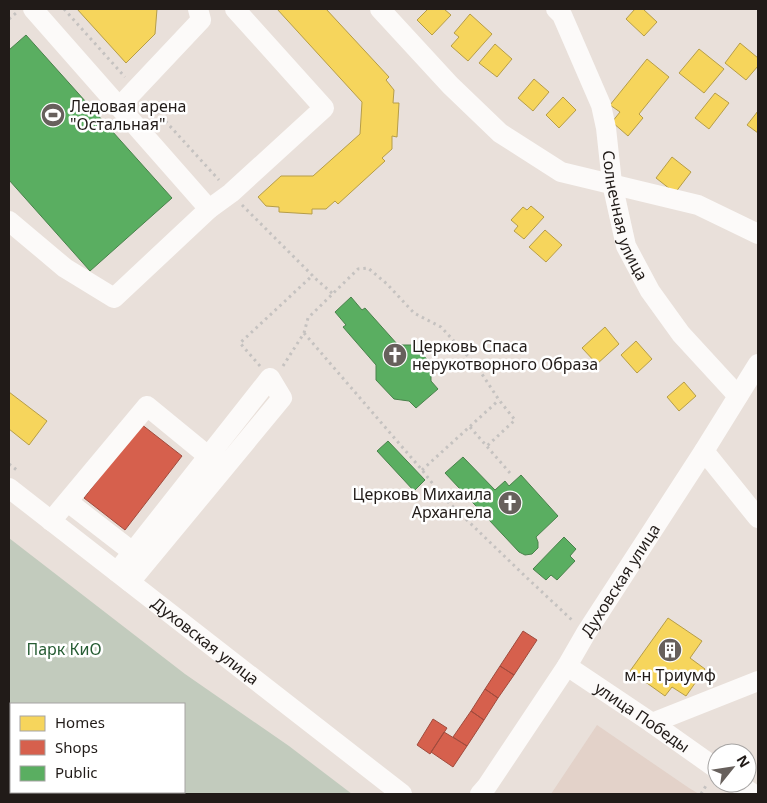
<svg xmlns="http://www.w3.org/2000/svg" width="767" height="803" font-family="'Noto Sans',sans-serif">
  <rect width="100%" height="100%" fill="#e9e0da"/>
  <!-- built -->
  <path fill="#e3d2c9" d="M597,725L689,788L699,794H551Z"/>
  <!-- green -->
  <path fill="#c2cbbd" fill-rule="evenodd" d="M9,538L185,674L289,746L352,794H9ZM11,704H184V792H11Z"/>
  <!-- homes -->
  <path fill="#f6d55c" stroke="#b69d48" d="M77,9H157L155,34L126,63Z
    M277,9H326L389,77L386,80L394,90L393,103H399L397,137L392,136V149L382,158L385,161L338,204L335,201L326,209H312V214L279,212V207L266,206L258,197L281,176H313L360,134L362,102Z
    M428,9H444L451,15L432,35L417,20Z
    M635,9H643L657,22L644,36L626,19Z
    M470,14L492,34L468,61L451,46L459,37L454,33Z
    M740,43L758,58V66L746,80L725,63Z
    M495,44L512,59L497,77L479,63Z
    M699,49L724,69L704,93L679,73Z
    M647,59L669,77L639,114L643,118L628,136L612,122L620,112L610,105Z
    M534,79L549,92L533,111L518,98Z
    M715,93L729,103L709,129L695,118Z
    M563,97L576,110L559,128L546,115Z
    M758,111V133L747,125Z
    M672,157L691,172L675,193L656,178Z
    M531,206L544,217L524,239L514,231L518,226L511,220L523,207L527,210Z
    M545,230L562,245L546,262L529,247Z
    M605,327L619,344L597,364L582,348Z
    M636,341L652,359L637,373L621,355Z
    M684,382L696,396L679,411L667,397Z
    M9,392L47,421L29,445L9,429Z
    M668,618L702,641L690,658L705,669L686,696L672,687L665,696L630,671Z"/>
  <!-- shops -->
  <path fill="#d6604d" stroke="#a04b3d" d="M141,424L182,456L125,530L84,498Z
    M523,631L537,640L514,675L500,666Z
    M500,666L514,675L498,698L485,689Z
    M485,689L498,698L484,720L471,711Z
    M471,711L484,720L467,746L453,737Z
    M433,719L447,728L430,754L417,745Z
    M444,732L467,746L453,767L431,752Z"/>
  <!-- public -->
  <path fill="#5aae61" stroke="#49824b" d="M26,35L172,198L90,271L9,180V50Z
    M351,297L362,310L365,308L398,345H414L431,364V381L438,389L416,408L409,401L394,399L376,380V365L343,327L346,325L335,312Z
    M388,441L425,480L414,491L377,451Z
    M463,457L495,490L505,481L509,486L521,475L558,516L536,537L538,542V548L532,554L525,555L519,552L445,473Z
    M564,537L576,549L570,556L575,561L557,580L551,575L546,580L533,569Z"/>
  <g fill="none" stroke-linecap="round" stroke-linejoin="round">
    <!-- path -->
    <path stroke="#c5c2c0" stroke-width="3" stroke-dasharray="2.5 4" stroke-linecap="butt" d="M64,9L125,77
      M9,19L16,13
      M148,102L219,180
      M242,205L317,280L333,294
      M304,333L422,470L443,497L525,576L573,621
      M260,366L240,343L313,275
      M283,366L304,333L308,318L358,269L368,268L387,284L414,313L441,327L476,365L499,400L515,420L487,446
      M470,427L510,473
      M9,464L18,471
      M422,470L499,400
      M701,794L707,784"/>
    <!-- minor -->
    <g stroke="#fcfaf9" stroke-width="20">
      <path d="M33,9L209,209L231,193L324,108L235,9"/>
      <path d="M380,9L450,85L500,133L561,172L698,205L758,234"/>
      <path id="s1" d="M556,9L562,15L601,105L606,128L612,183L626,246L650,291L681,334L738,396"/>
      <path d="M119,107L201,20L198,9"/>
      <path d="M9,221L65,268L114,298L209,209"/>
      <path d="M704,451L758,518"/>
      <path id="s2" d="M9,488L402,794"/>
      <path d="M68,502L143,560"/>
      <path d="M51,521L147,406L208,456"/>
      <path d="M117,572L270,378L282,398L130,582"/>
      <path id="s3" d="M567,666L652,723L717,769"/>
      <path d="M652,723L758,681"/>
      <path d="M737,783L753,794"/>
      <path id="s4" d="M480,794L487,786L567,666L586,633L704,451L758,364"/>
    </g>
  </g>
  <!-- icons -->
  <defs>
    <g id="stadium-disc" transform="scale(1.25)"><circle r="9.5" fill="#67605c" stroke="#fff"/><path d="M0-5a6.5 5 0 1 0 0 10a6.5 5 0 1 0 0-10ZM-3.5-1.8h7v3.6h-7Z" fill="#fff"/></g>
    <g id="church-disc" transform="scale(1.25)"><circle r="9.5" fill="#67605c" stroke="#fff"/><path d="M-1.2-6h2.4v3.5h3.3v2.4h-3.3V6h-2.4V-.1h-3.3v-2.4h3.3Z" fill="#fff"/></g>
    <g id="building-disc" transform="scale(1.25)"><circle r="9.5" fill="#67605c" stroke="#fff"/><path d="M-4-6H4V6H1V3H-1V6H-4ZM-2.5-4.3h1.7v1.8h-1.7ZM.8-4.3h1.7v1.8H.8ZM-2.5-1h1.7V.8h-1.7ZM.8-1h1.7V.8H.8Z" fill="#fff"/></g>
  </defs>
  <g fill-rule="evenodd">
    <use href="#stadium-disc" x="53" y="115"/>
    <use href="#church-disc" x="395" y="355"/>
    <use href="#church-disc" x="510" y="503"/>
    <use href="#building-disc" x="670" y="650"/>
  </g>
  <g text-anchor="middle" stroke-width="5" stroke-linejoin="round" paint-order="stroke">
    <!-- poi labels -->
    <g font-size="16" fill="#211b18" stroke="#fff" text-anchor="start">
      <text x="70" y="112">Ледовая арена<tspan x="70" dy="18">"Остальная"</tspan></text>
      <text x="412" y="352">Церковь Спаса<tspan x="412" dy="18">нерукотворного Образа</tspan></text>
      <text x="492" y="500" text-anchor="end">Церковь Михаила<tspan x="492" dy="18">Архангела</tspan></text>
      <text x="670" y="681" text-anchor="middle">м-н Триумф</text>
    </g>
    <!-- street labels -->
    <g font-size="16" fill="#211b18" stroke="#fff">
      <text dy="6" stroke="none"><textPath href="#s1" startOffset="220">Солнечная улица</textPath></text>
      <text dy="6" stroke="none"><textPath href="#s4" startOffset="256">Духовская улица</textPath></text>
      <text dy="6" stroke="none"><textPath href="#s2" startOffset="249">Духовская улица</textPath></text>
      <text dy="6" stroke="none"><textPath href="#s3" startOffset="91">улица Победы</textPath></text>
    </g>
    <!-- park labels -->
    <g font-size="16" fill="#265c33" stroke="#fff">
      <text x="64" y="655">Парк КиО</text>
    </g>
  </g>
  <!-- border -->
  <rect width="767" height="803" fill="none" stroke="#211b18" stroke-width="20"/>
  <!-- legend -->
  <rect x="10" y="703" width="175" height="90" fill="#ffffff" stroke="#a6a4a3"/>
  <rect x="20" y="716" width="25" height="15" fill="#f6d55c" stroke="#a6a4a3"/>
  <text x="55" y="728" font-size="15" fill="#211b18">Homes</text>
  <rect x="20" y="740" width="25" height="15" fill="#d6604d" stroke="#a6a4a3"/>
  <text x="55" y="753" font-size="15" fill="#211b18">Shops</text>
  <rect x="20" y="766" width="25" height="15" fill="#5aae61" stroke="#a6a4a3"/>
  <text x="55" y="778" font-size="15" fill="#211b18">Public</text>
  <!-- north arrow -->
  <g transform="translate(732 768) rotate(60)"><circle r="24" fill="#ffffff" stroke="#a6a4a3"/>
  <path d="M0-4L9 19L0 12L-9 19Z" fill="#67605c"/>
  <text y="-8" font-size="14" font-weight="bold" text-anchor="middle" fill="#211b18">N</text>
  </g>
</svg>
